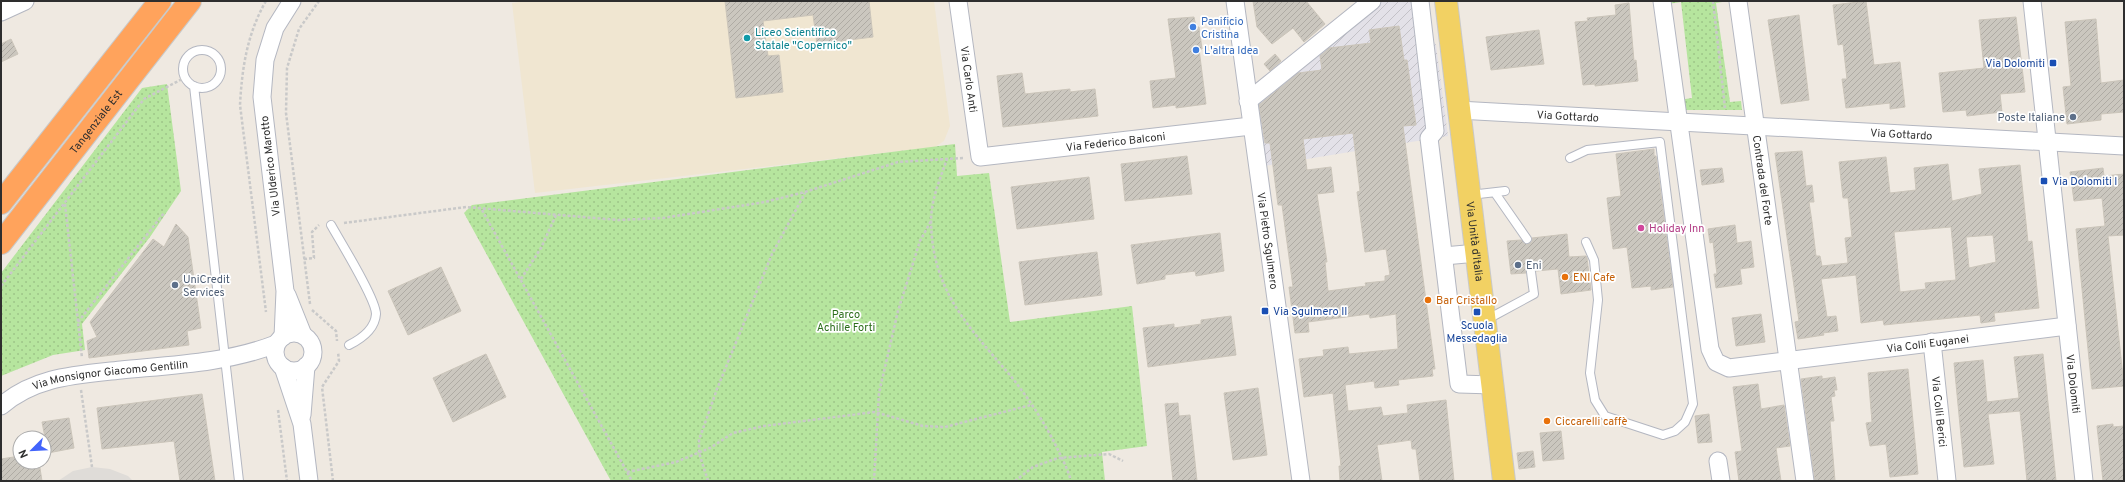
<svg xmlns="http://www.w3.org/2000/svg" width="2125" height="482" font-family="Overpass,sans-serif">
  <defs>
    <pattern id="industrial-furrows" width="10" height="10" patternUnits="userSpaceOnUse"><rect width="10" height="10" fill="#e3e1e8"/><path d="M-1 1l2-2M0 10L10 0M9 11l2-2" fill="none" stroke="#c3c1c7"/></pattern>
    <pattern id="park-dots" width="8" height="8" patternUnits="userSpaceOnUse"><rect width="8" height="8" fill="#b6e59e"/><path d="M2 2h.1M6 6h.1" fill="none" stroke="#9dc588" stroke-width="1.8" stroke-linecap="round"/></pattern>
    <pattern id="building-hatch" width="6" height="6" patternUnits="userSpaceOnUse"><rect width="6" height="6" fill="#cbc7bf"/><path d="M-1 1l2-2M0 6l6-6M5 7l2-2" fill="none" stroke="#afaba4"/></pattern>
  </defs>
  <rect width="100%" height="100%" fill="#efe9e1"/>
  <!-- industrial -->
  <path fill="url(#industrial-furrows)" d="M1374,1H1424L1428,32L1436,45L1448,136L1264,166L1257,90Z"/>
  <!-- education -->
  <path fill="#f0e6d1" d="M526,1H934L950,126L944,141L935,147L535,193L512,3Z"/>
  <!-- park -->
  <path fill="url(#park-dots)" d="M1668,1H1728L1716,3L1730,102L1741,101L1742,110H1682L1679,100L1692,98L1681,2L1668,4Z
    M167,84L181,191L150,237L82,324L85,350L53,355L1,376V273L142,88Z
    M955,144L957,176L989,173L1010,322L1132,306L1147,446L1102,452L1105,481H611L464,213L472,205Z"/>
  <!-- plaza -->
  <path fill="#dfdcd8" d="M92,467L110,469L128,476L133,481H58L73,471Z"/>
  <!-- building -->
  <path fill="url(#building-hatch)" stroke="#cbc5ba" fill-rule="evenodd" d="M725,1H869L873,37L817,44L813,15L763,21L768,56L779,55L783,92L736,98Z
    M1253,1H1306L1325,24L1304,42L1293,28L1272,44L1257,27Z
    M1866,1L1874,65L1900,62L1905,107L1890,109V103L1846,108L1842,79H1847L1843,44L1838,45L1833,5Z
    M1629,3L1634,61L1636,60L1638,81L1595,86V84L1583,85L1575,22L1588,21L1587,18L1616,15L1615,5Z
    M1799,15L1809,100L1781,104L1768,20Z
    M1194,17L1196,27H1199L1202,49H1199L1206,104L1176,108V105L1153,108L1150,81L1176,78L1168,19Z
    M2016,17L2025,92L2000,94L2002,112L1967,116L1966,110L1943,112L1939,73L1984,68L1979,20Z
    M2096,19L2101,83L2124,80V112L2101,114V120L2067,124L2063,87L2071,86L2065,22Z
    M1399,26L1404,60H1407L1416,125L1403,126L1435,369H1432L1433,376L1398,380L1399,385L1375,388L1374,381L1345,385L1348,411L1381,407L1383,416L1408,413L1407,405L1446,400L1454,481H1420L1416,449H1412L1411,440L1377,445L1382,481H1340L1339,466H1341L1333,393L1304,397L1299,359L1324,356L1323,350L1348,347L1349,354L1398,349L1396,314L1370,318L1369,314L1308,322L1309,332L1295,333L1289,287H1293L1282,205H1278L1270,143H1265L1259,105L1298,73L1322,70L1320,56L1329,48L1371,43L1369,30ZM1353,133L1360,191L1357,192L1365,252L1386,249L1390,275L1385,276V281L1365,283L1366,286L1328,291L1325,262H1327L1317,194L1334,192L1331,167L1307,170L1303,139Z
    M1539,30L1544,64L1491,70L1486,37Z
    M11,39L18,54L1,62V44Z
    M1275,54L1281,61L1270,71L1264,64Z
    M1022,73L1025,94L1070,89V92L1095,89L1098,116L1003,127L997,76Z
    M1654,149V156H1656L1673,287L1651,290V286L1632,288L1627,247L1613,249L1607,198L1621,196L1616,154Z
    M1802,151L1806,186L1812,185L1814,202H1809L1812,222L1816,256H1820L1822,266L1848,263L1845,238L1852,237L1848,198H1843L1839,162L1886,157L1890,193L1916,190L1914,168L1948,164L1952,201L1982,194L1979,169L2020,165L2028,242L2032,241L2039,308L1994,313L1995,321L1981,323L1980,315L1884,325L1883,320L1861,323L1856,275L1821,279L1827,317L1836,316L1838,331L1823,333L1824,335L1798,339L1795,322L1799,321L1775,153ZM1951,227L1956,280L1925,283L1926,289L1900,292L1894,232ZM1993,235L1996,262L1969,268L1966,237Z
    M1187,156L1192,194L1125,201L1121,164Z
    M1722,168L1724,182L1702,185L1700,170Z
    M2103,168L2104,176L2124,174V235L2108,236L2124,386L2092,389L2076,229L2105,226L2102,198L2074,201L2070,172Z
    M1089,177L1094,219L1017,229L1011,187Z
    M176,224L188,237L201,328L187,331L189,345L89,358L87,341L97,337L90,322L153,239L164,247Z
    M1735,225L1737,243L1751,241L1754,267L1740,269L1742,284L1716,288L1714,274H1717L1713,242L1710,243L1708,229Z
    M1220,233L1224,271L1196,276L1195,271L1165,275V279L1137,284L1131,245Z
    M1567,234L1569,257L1586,256L1587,258L1591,290L1561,294L1558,269L1536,271L1531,267L1527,268L1526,273L1511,274L1507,241L1521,240L1528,244L1532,242V238Z
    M1097,252L1102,295L1025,305L1019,262Z
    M441,267L461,311L408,335L388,291Z
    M1761,314L1765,342L1736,346L1732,318Z
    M1231,316L1236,355L1148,367L1143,328L1174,324V328L1201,324V320Z
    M486,354L506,397L453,422L433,378Z
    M2043,354L2056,481H2027L2020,411L1988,414L1994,464L1964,467L1954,363L1983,360L1987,402L2019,398L2014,357Z
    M1908,369L1918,474L1890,477L1886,444L1870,446L1866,423L1872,422L1868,373Z
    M1822,376V379L1835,377L1837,390H1834L1835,396L1831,397L1834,421H1830L1835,481H1815L1801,379Z
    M1758,384L1761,409L1784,405L1790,446L1776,448L1781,481H1739L1735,452L1742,451L1733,387Z
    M1258,388L1267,455L1233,460L1224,393Z
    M202,394L215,481H180L174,441L102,449L97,408Z
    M1178,403L1179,416L1190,415L1197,481H1173L1165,404Z
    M1709,414L1712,442L1698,443L1695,416Z
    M69,418L74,448L48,453L42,422Z
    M2113,424V427L2124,426V481H2103L2097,426Z
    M1561,431L1564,459L1543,461L1540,433Z
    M1533,451L1535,467L1519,469L1517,453Z
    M20,456V462H39L42,481H1V459Z"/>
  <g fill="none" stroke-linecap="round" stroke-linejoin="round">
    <!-- lane casing -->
    <g stroke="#b4b7c1" stroke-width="10">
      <path id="lane" d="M183 69a19 19 0 1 1 38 0a19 19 0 1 1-38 0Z
        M194,86L239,481
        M1570,158L1587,150L1660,142L1693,404L1685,422L1675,431L1663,435L1605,416L1595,400L1590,373L1598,300L1594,260L1586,242
        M1495,193L1527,239
        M1470,195L1505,191
        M331,225C340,241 376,299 376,314C375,329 361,339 349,345
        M1486,320L1534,294L1531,272"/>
    </g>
    <!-- street casing -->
    <g stroke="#b4b7c1" stroke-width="19">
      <g id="street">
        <path id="s1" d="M958,1L980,157L1251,126"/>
        <path id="s2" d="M1235,1L1301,481"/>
        <path d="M1420,1L1435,131L1429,138L1459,384L1493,385"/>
        <path id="s3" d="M1662,1L1710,349L1716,362L1729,368L2067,326"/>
        <path id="s4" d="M1738,1L1805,481"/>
        <path id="s5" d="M2032,1L2084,481"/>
        <path d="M1,12L25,1"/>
        <path d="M1248,101L1372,1"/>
        <path id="s6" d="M1458,110L2124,146"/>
        <path d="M1444,256L1477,253"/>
        <path d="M287,295L303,335"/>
        <circle cx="294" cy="352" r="19"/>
        <path d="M283,337L285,291L262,97L265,60L275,28L292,1"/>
        <path id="s7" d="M1932,342L1947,481"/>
        <path d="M283,367L302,424L309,481"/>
        <path id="s8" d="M1,406C36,376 77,375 121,370C173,365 227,363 276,344"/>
        <path d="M302,415L306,366"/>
        <path d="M1718,461L1721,481"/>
      </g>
    </g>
    <!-- primary casing -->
    <g stroke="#c9c9c9" stroke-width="24">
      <g id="primary">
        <path id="s9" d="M1446,1L1504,481"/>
      </g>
    </g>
    <!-- highway casing -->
    <g stroke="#c9c9c9" stroke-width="24">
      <g id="highway">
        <path d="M1,203L160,1"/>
        <path id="s10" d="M1,243L190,1"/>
      </g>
    </g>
    <!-- path -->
    <path stroke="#c9c9c9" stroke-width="2.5" stroke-dasharray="3 2" stroke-linecap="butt" d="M266,1C247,34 242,68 240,105L266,312
      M1713,1L1725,108
      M963,158L947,159C940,179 931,200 931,221C932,290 967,325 1009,374C1028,397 1045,423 1058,450C1063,460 1068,470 1071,481
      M65,204L82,358
      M482,210L632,481
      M344,223L466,207L618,220L663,218L765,202L805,192L898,162L947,159
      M304,259L314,258L312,232L319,225
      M521,279L541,248L556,215
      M1,286L144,99L184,78
      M310,304L286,113L287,68L299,29L319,1
      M312,310L336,331L337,341
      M78,322L164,213
      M81,390L92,467
      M278,410L287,481
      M627,472L676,462L710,448L733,433L764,426L875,412L923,426L945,427L1031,405
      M333,481L322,387L339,361L338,352
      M708,481L699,453V440L717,389L772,254L805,193
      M874,481L879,393L898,311L920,241L931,221
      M1015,481L1033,467L1058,458L1109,454L1123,461"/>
    <!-- lane -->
    <use href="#lane" stroke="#fff" stroke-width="8"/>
    <!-- street -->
    <use href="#street" stroke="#fff" stroke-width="17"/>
    <!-- primary -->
    <use href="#primary" stroke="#f2d163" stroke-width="22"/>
    <!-- highway -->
    <use href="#highway" stroke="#ffa35c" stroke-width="22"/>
  </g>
  <!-- markers -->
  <g fill="#3f7fe0" stroke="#fff" stroke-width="1.5">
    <circle cx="1193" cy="27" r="4"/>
    <circle cx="1196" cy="50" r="4"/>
  </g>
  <circle fill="#0f9aa8" stroke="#fff" stroke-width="1.5" cx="747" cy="38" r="4"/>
  <g fill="#1a4fb4" stroke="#fff" stroke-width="1.5">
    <rect x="2049" y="59" width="8" height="8" rx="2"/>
    <rect x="2040" y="177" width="8" height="8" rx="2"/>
    <rect x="1261" y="307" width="8" height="8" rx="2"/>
    <rect x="1473" y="308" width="8" height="8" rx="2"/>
  </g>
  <g fill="#5c6f8a" stroke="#fff" stroke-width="1.5">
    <circle cx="2073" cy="117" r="4"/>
    <circle cx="1518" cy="265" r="4"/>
    <circle cx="175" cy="285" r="4"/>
  </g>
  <circle fill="#d1479c" stroke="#fff" stroke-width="1.5" cx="1641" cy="228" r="4"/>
  <g fill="#e8710a" stroke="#fff" stroke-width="1.5">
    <circle cx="1565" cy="277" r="4"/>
    <circle cx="1428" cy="300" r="4"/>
    <circle cx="1547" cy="421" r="4"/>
  </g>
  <g text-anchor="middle" stroke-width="3.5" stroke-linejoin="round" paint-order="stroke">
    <!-- shop labels -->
    <g font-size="11" fill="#366cbe" stroke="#fff" text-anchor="start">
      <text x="1201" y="25">Panificio<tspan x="1201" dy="13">Cristina</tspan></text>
      <text x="1204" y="54">L'altra Idea</text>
    </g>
    <!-- culture labels -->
    <g font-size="11" fill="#0d838f" stroke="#fff" text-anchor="start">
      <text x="755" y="36">Liceo Scientifico<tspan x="755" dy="13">Statale "Copernico"</tspan></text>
    </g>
    <!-- transit labels -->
    <g font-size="11" fill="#164399" stroke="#fff" text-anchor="start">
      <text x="2045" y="67" text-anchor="end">Via Dolomiti</text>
      <text x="2052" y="185">Via Dolomiti I</text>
      <text x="1273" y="315">Via Sgulmero II</text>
      <text x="1477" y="329" text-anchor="middle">Scuola<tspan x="1477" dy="13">Messedaglia</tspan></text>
    </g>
    <!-- street labels -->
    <g font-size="11" fill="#2e2e2e" stroke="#fff">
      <text dy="4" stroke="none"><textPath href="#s1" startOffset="79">Via Carlo Anti</textPath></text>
      <text dy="4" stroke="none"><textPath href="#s6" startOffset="110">Via Gottardo</textPath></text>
      <text dy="4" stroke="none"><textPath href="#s10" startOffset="154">Tangenziale Est</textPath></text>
      <text dy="4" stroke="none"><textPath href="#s6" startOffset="444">Via Gottardo</textPath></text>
      <text dy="4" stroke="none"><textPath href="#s1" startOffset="294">Via Federico Balconi</textPath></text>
      <text transform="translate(270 166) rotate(-97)" y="4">Via Ulderico Marotto</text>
      <text dy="4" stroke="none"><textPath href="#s4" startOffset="181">Contrada del Forte</textPath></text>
      <text dy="4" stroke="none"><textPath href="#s2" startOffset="242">Via Pietro Sgulmero</textPath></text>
      <text dy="4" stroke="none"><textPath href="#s9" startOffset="242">Via Unità d'Italia</textPath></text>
      <text dy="4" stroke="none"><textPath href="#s3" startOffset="580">Via Colli Euganei</textPath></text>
      <text dy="4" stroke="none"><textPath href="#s8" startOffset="116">Via Monsignor Giacomo Gentilin</textPath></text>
      <text dy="4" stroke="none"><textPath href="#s5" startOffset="385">Via Dolomiti</textPath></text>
      <text dy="4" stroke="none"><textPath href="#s7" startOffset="70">Via Colli Berici</textPath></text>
    </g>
    <!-- service labels -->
    <g font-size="11" fill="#4e5e75" stroke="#fff" text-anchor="start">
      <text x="2065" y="121" text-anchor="end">Poste Italiane</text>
      <text x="1526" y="269">Eni</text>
      <text x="183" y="283">UniCredit<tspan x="183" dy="13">Services</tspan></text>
    </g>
    <!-- hotel labels -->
    <g font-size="11" fill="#b23c85" stroke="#fff" text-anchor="start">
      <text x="1649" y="232">Holiday Inn</text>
    </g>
    <!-- food labels -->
    <g font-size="11" fill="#c56008" stroke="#fff" text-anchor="start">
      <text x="1573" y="281">ENI Cafe</text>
      <text x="1436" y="304">Bar Cristallo</text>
      <text x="1555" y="425">Ciccarelli caffè</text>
    </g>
    <!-- park labels -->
    <g font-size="11" fill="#2c6e1b" stroke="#fff">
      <text x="846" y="318">Parco<tspan x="846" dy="13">Achille Forti</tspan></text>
    </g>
  </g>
  <!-- border -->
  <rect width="2125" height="482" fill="none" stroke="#2e2e2e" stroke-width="4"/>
  <!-- north arrow -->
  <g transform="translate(32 450) rotate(246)"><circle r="19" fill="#ffffff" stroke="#ababab"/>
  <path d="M0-3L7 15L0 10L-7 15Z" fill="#4264fb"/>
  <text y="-6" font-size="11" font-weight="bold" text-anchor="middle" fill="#2e2e2e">N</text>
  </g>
</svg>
